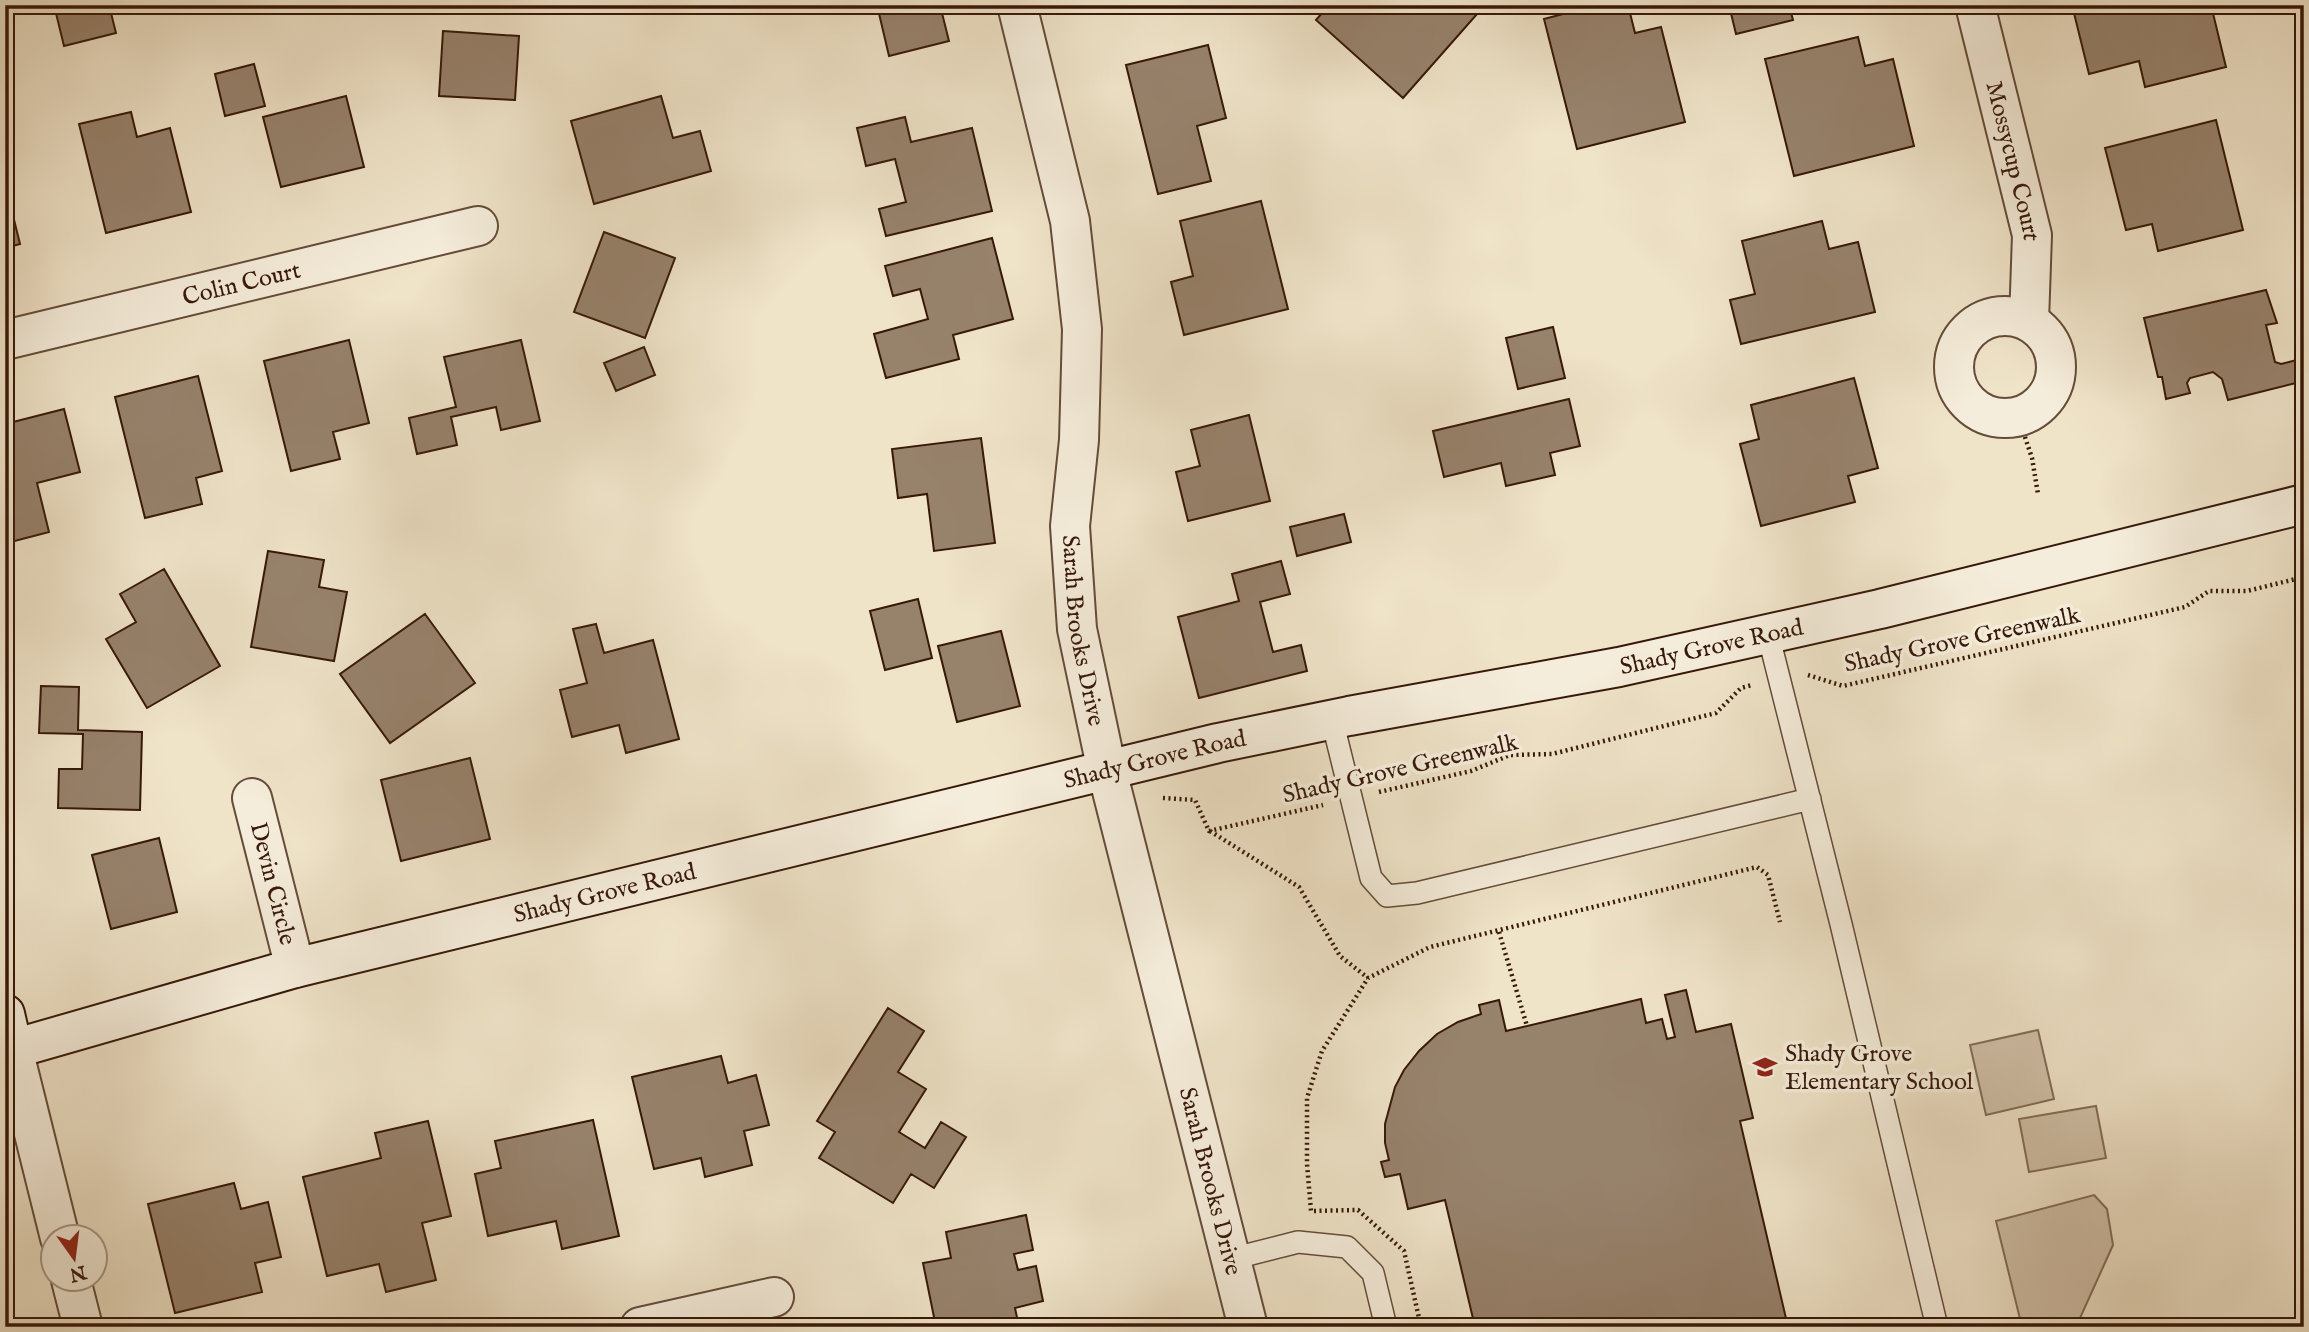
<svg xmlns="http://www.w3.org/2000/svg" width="2309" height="1332" font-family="'IM FELL English',serif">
  <rect width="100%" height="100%" fill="#efe3c8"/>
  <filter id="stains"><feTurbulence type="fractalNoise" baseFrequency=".00286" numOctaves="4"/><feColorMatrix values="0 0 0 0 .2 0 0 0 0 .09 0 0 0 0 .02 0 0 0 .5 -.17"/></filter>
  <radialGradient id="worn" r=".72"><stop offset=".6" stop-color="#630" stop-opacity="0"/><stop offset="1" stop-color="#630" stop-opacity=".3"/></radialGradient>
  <!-- green -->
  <path fill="#d0c0a8" stroke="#846c58" stroke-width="2" d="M2038,1030L2054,1099L1986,1115L1970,1045Z
    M2096,1106L2106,1158L2029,1172L2019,1119Z
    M2094,1195L2107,1209L2113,1245L2076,1327H2022L1996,1221Z"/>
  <!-- building -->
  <path fill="#97826c" stroke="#371809" stroke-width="2" d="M54,5H109L116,33L64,46Z
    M181,5H201L182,10Z
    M877,5H940L949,41L889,56Z
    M1111,5H1141L1112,12Z
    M1329,5H1485L1403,98L1316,20Z
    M1597,5H1628L1635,33L1661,27L1685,122L1577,149L1544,19Z
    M1729,5H1789L1793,20L1736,34Z
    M2072,5H2211L2226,67L2145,87L2139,61L2089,74Z
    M443,31L519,36L515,100L439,96Z
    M1858,37L1865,66L1893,59L1914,146L1794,176L1765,59Z
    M1208,45L1226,118L1197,126L1211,181L1158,194L1126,65Z
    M254,64L265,106L225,116L215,74Z
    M346,96L364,167L281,187L263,117Z
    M661,96L673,138L700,131L711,171L594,204L571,121Z
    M131,112L137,137L170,128L191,212L106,233L79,124Z
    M905,117L911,142L972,128L992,211L886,236L879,209L906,202L895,159L866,166L857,128Z
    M2216,120L2243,230L2158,251L2152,224L2126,230L2105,148Z
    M5,183L20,244L5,248Z
    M1261,201L1288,309L1184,335L1171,282L1193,276L1180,221Z
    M1822,221L1829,249L1858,242L1875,312L1741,344L1730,300L1755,294L1742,241Z
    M604,232L675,258L645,338L574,312Z
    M992,238L1013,319L953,335L959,359L886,378L874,334L928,319L920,289L893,296L885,266Z
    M2266,290L2277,323L2266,325L2275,362L2281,364L2304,358V381L2228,400L2222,379L2213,372L2190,378L2187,383L2190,393L2166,399L2162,377H2158L2144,318Z
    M1553,327L1565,378L1518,389L1506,338Z
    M349,340L369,423L333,432L340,459L291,471L264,361Z
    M521,340L540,421L501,430L496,407L451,417L457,445L417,454L409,418L456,407L444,357Z
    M644,347L655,375L616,391L604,363Z
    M198,376L222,471L196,478L202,504L145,518L115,397Z
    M1854,378L1878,468L1848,476L1855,502L1761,526L1740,444L1759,439L1751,405Z
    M1569,399L1580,446L1550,453L1555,475L1506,486L1501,463L1444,477L1433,431Z
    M64,409L80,472L37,483L49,532L7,543L5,424Z
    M1249,415L1270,501L1188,521L1176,472L1200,466L1191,430Z
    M981,438L995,543L934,551L927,494L898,498L892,449Z
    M1344,514L1351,542L1297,556L1290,527Z
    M268,551L324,560L319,587L347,592L334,661L251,647Z
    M1281,561L1290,594L1260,602L1273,652L1301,645L1307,671L1199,698L1178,617L1239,601L1232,574Z
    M164,569L220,666L147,708L106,639L136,622L120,594Z
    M918,599L932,658L885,670L870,611Z
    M425,614L475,683L390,743L340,674Z
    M596,624L604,653L653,640L679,739L626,753L619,725L572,737L560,690L587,683L573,629Z
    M1001,631L1020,706L957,722L938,646Z
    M41,686L79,687L78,730L142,732L140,810L58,808L59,769H82L83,734L39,733Z
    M470,758L490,839L401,861L381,780Z
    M159,838L177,912L111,929L92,855Z
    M1686,990L1696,1032L1731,1024L1753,1118L1740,1121L1788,1327H1475L1445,1200L1408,1209L1400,1174L1385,1177L1381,1162L1389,1160L1385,1143V1124L1395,1087L1404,1070L1419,1051L1437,1034L1458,1022L1481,1014L1479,1005L1499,1000L1506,1031L1641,999L1646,1023L1662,1019L1667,1039L1675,1037L1665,995Z
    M888,1008L924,1031L898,1072L926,1089L899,1132L925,1148L941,1122L966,1137L934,1188L911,1174L893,1203L819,1158L835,1132L817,1121Z
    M721,1056L728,1083L756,1075L769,1125L744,1131L752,1165L705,1177L701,1158L654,1169L632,1077Z
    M593,1120L619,1236L562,1249L556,1221L488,1236L475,1174L501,1168L495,1141Z
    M428,1121L451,1216L422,1223L436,1280L386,1292L379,1264L327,1276L303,1177L381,1158L375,1133Z
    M234,1183L241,1209L268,1202L281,1257L255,1263L262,1292L175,1313L148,1204Z
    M1026,1215L1033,1250L1014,1254L1018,1270L1036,1266L1043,1301L1015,1308L1019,1327H936L923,1263L951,1258L946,1232Z"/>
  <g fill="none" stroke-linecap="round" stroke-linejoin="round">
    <!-- service casing -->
    <g stroke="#654b39" stroke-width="24">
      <path id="service" d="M1768,634L1841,924L1937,1327
        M1332,720L1371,878L1387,896L1417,893L1810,799
        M1231,1259L1298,1242L1347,1247L1373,1273L1386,1327"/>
    </g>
    <!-- minor casing -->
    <g stroke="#654b39" stroke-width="42">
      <g id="minor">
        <path id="s1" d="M1017,5L1070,221L1082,329L1079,440L1070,526L1077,629L1107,771L1248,1327"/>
        <path id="s2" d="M1975,5L2032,235L2029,321"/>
        <circle cx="2005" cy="367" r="51"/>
        <path id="s3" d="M5,340L478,226"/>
        <path id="s4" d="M252,798L295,968"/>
        <path d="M13,1049L60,1238"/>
        <path d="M71,1280L83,1327"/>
        <path d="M640,1327L774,1297"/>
      </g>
    </g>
    <!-- secondary casing -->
    <g stroke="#371809" stroke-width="42">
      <g id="secondary">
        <path id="s5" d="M5,1014L13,1049L295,968L1218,743L1349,716L1619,667L1880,609L2304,504"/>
      </g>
    </g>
    <!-- path -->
    <path stroke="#371809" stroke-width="4.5" stroke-dasharray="2 3.5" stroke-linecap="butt" d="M2018,416L2032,458L2038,494
      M1808,675L1843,686L2185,607L2209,591H2247L2304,577
      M1379,792L1471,771L1510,755L1552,754L1716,713L1741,688L1752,685
      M1163,798L1195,800L1209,831L1323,805
      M1210,831L1299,887L1340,956L1368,978
      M1499,932L1527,1026
      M1421,1327L1404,1251L1358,1210L1311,1211L1307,1164V1098L1322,1051L1368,978L1430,947L1757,867L1768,875L1780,922"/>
    <!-- service -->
    <use href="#service" stroke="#f5eddb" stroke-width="21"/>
    <!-- minor -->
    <use href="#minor" stroke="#f5eddb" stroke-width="38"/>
    <!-- secondary -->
    <use href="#secondary" stroke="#f5eddb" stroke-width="38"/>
  </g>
  <!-- icons -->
  <defs>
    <g id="school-bare" transform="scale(1.89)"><path d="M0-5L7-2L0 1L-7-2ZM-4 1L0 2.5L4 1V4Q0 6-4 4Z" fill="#8f2418" stroke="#f5eddb" stroke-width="2.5" paint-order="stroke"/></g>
  </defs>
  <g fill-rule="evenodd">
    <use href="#school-bare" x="1765" y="1067"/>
  </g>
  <g text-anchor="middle" stroke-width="7" stroke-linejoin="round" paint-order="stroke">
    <!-- street labels -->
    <g font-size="24" fill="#371809" stroke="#f5eddb">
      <text dy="8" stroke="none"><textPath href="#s2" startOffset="161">Mossycup Court</textPath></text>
      <text dy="8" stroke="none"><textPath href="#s3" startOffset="243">Colin Court</textPath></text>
      <text dy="8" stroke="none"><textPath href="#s1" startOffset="634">Sarah Brooks Drive</textPath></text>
      <text transform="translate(1962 639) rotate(-12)" y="8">Shady Grove Greenwalk</text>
      <text dy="8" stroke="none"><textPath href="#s5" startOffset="1782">Shady Grove Road</textPath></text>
      <text dy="8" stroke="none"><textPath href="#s5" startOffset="1214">Shady Grove Road</textPath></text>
      <text transform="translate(1400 768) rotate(-13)" y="8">Shady Grove Greenwalk</text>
      <text dy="8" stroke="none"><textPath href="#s4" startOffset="88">Devin Circle</textPath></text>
      <text dy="8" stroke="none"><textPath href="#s5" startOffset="648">Shady Grove Road</textPath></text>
      <text dy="8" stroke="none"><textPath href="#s1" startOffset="1200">Sarah Brooks Drive</textPath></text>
    </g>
    <!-- poi labels -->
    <g font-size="24" fill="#371809" stroke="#f5eddb" text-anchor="start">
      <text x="1785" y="1061">Shady Grove<tspan x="1785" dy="28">Elementary School</tspan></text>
    </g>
  </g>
  <!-- margin -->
  <rect width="2309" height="1332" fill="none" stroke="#efe3c8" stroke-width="28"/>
  <rect x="7" y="7" width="2295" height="1318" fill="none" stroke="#371809" stroke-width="3.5"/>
  <rect x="14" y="14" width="2281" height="1304" fill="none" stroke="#371809" stroke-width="2"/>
  <!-- north arrow -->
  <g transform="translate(74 1258) rotate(166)"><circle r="33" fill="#f5eddb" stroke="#a99887" stroke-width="2"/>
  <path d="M0-5L12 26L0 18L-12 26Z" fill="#8f2418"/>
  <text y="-10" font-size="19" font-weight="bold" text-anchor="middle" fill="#371809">N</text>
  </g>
  <rect width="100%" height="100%" filter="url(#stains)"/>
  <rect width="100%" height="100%" fill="url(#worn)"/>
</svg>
